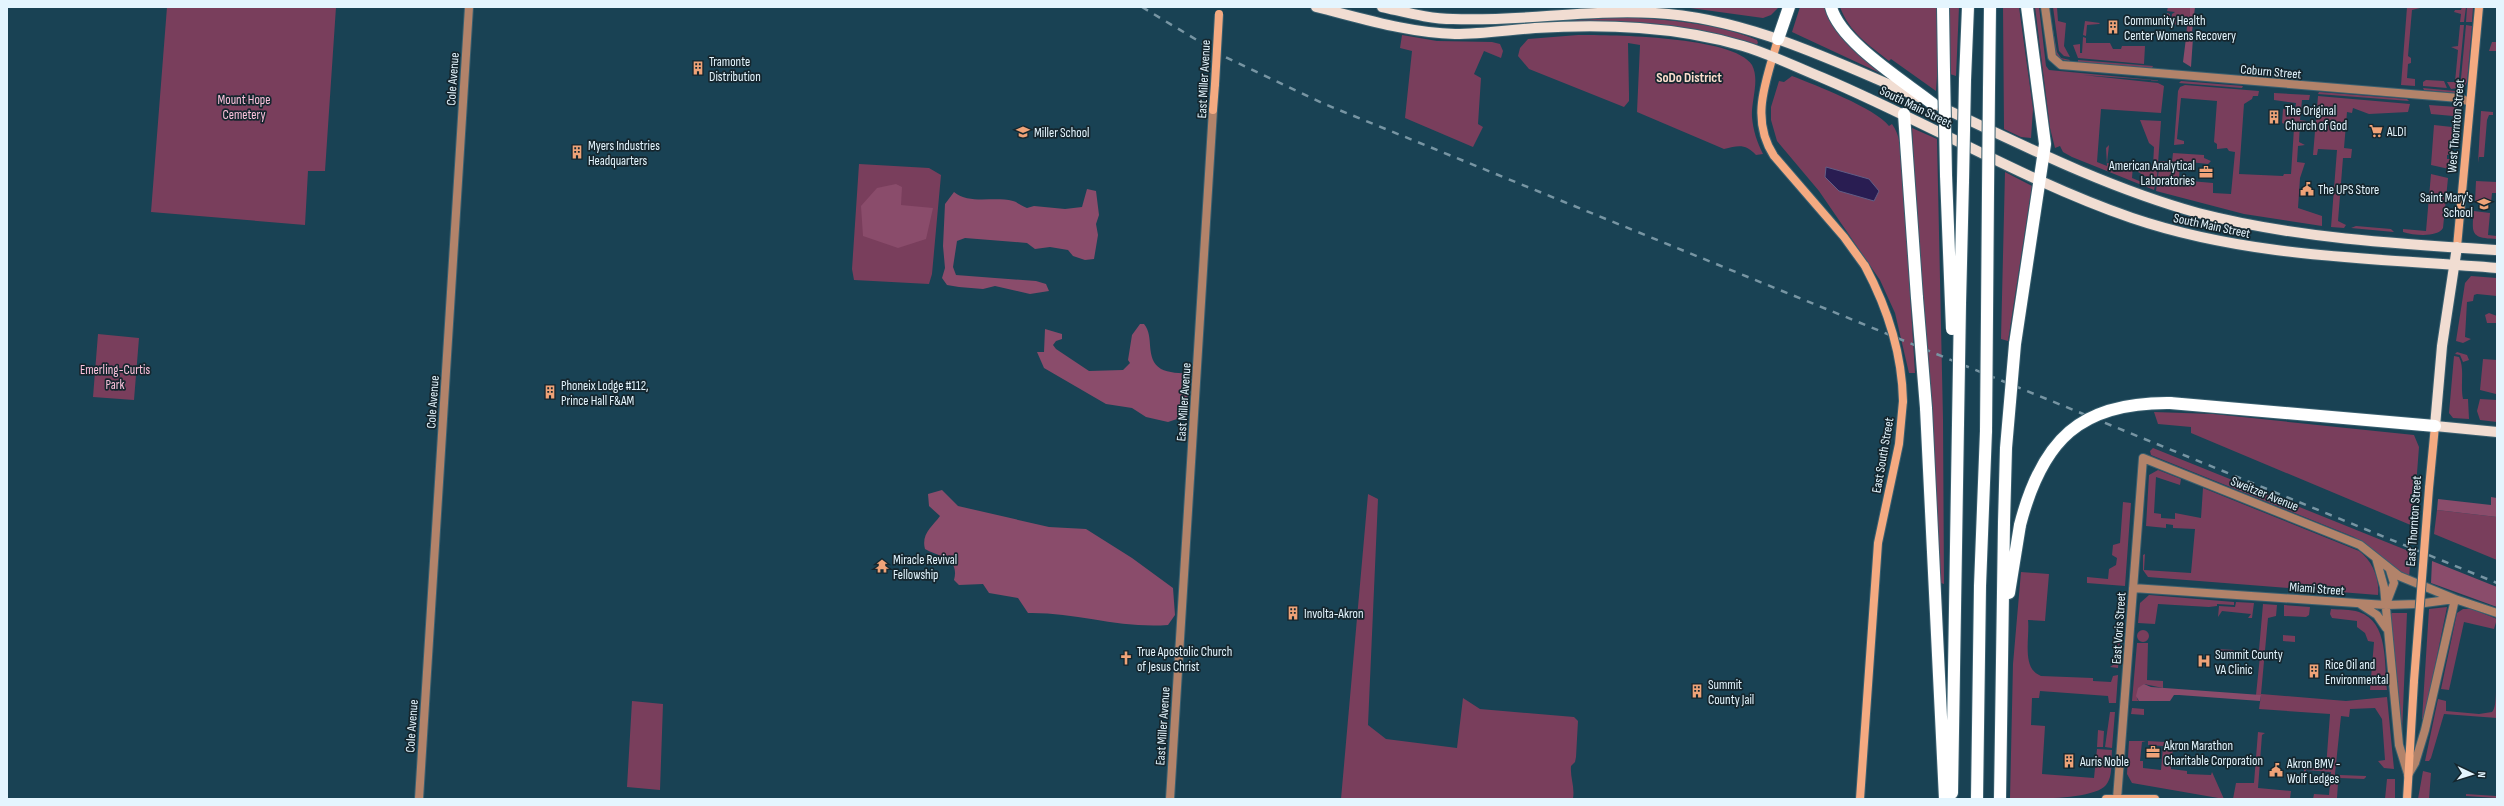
<svg xmlns="http://www.w3.org/2000/svg" width="2504" height="806" font-family="'Sofia Sans Condensed',sans-serif">
  <rect width="100%" height="100%" fill="#194254"/>
  <!-- green -->
  <path fill="#793e5c" d="M167,7H336L325,171H308L305,225L151,212Z
    M1683,7H1779L1771,15L1763,18Z
    M1800,7H1827L1841,37L1882,69L1880,73L1792,32Z
    M1840,7H1939L1940,34L1936,91L1891,59L1889,61C1869,45 1849,32 1840,7Z
    M1948,7H1959L1956,76L1950,74Z
    M2003,7H2019L2033,109L2031,138L2021,137L2004,129Z
    M2035,7H2039L2046,66L2049,70L2164,81L2083,75L2158,83L2164,86L2161,113L2101,109L2097,162L2107,166L2106,148L2109,145L2107,163L2133,165L2132,178L2149,185L2156,181L2154,190L2072,157L2063,152L2060,146L2055,148L2050,128Z
    M2049,7L2057,52L2061,58L2070,60L2069,61L2060,59L2055,53Z
    M2053,7H2057L2058,21L2066,23L2064,46L2070,57L2064,56L2059,51Z
    M2168,7H2190V29L2193,32V38H2186L2187,26L2171,24L2172,14L2175,12L2167,11Z
    M2407,7L2420,8L2412,10L2408,56L2411,58V63L2408,64L2407,78L2415,79V86L2401,85Z
    M2462,7H2466L2464,22H2460L2461,14L2454,12L2455,10H2461Z
    M2467,7H2473L2472,22H2466Z
    M2167,13L2170,14L2169,25L2155,24V21L2167,22Z
    M1621,17C1667,20 1714,22 1757,40L1758,43L1756,45L1659,24L1555,22Z
    M2085,21L2100,23L2099,24L2087,25L2086,36L2083,35Z
    M2460,25H2464L2458,88L2451,89L2447,82H2455L2458,50L2451,47L2458,46Z
    M2466,25L2472,26L2467,82L2463,90L2460,89Z
    M1402,35L1437,41L1492,42L1500,44L1503,51L1501,58L1484,51L1474,74L1481,78L1478,124L1483,127L1473,147L1405,118L1412,51L1400,48Z
    M1578,35C1611,35 1734,36 1752,65C1760,80 1751,101 1752,117C1753,130 1757,142 1763,154L1756,155C1746,144 1739,145 1724,149L1637,112L1640,45L1628,43L1629,94V101L1624,107L1529,69L1518,56L1520,48L1528,39Z
    M2083,37L2086,38V43H2110L2113,49H2121L2122,46H2145L2144,64L2078,58L2073,45L2080,44V53H2082Z
    M2497,40V51H2489L2492,42H2497Z
    M2078,60L2153,66L2152,68L2078,62Z
    M1792,76C1815,85 1875,108 1889,126L1892,124C1900,135 1901,149 1902,163L1915,373H1909L1895,313L1880,280L1819,191L1777,141L1771,120V107L1779,81L1784,82Z
    M2426,80L2444,81L2447,88L2423,86V82Z
    M2181,81L2243,86L2242,88L2179,83Z
    M2185,85L2259,91L2258,96H2253L2252,99L2244,104L2239,174L2283,176L2284,174H2291L2294,128L2285,127V124L2282,123L2283,109L2295,110L2296,103L2274,100V93L2310,95L2309,100H2302L2300,120L2307,121L2300,123L2299,142L2305,145L2298,146L2297,162L2305,163L2300,178L2298,208L2322,216V226L2244,214L2156,191L2160,161L2172,162L2173,153L2204,155V158L2211,161L2208,164L2180,161L2179,180L2213,183V193L2231,194L2235,152L2229,151L2227,148L2217,149V144L2214,142L2217,101L2181,98L2177,139L2184,141V144L2174,145L2178,91L2180,87Z
    M2423,88L2455,91V93L2424,90Z
    M2319,92L2407,99L2409,101L2318,94Z
    M2318,96L2410,104L2408,112L2369,114L2353,108L2352,113L2347,112L2344,148L2352,149L2351,158H2343L2338,221L2346,225L2344,228L2331,227L2337,150L2318,149L2317,155H2313Z
    M2429,105L2457,107L2450,155H2447V159H2450L2449,169L2431,165L2434,125L2452,127L2453,116L2431,114Z
    M2481,111L2493,112V115H2489L2487,120L2484,157H2479L2478,163Z
    M2140,120L2161,121L2157,178L2150,179L2138,172L2139,166H2153L2154,147L2149,143Z
    M1912,128L1937,139L1943,419L1944,584L1941,583L1918,248Z
    M859,164L929,168L941,175L932,274L929,284L854,280L852,269Z
    M2005,172L2032,186L2008,341L2001,339Z
    M2431,174L2448,178L2443,228C2438,237 2416,236 2403,232V229L2426,231Z
    M2476,181L2497,182V193H2492L2491,203L2475,202Z
    M2474,211L2490,213L2488,235L2497,236V239C2472,238 2471,235 2474,211Z
    M2356,226L2391,229L2394,232L2351,228Z
    M2471,276L2497,278V296L2477,294L2474,295L2473,301L2467,302L2465,337L2471,339L2463,343L2456,341L2465,283Z
    M2489,313L2497,316V323H2487L2485,315Z
    M98,334L139,338L134,400L93,397Z
    M2457,352L2467,355L2469,360L2463,362L2460,355L2455,354Z
    M2454,356L2459,357C2465,369 2460,384 2463,399H2468L2469,419L2453,418L2449,413Z
    M2483,359L2497,360L2496,394L2480,390Z
    M2480,399L2497,400V422L2480,420L2477,411Z
    M2154,412L2213,414L2414,435L2419,447L2413,526L2191,433V427L2158,424Z
    M2153,448L2411,552L2409,578C2389,566 2375,549 2354,537L2151,455L2150,451Z
    M2158,470L2181,479L2180,485L2156,477L2154,513L2161,514V518L2175,519V513L2201,518L2203,488L2359,551C2372,560 2380,579 2378,595L2148,577L2143,570V555L2145,554L2144,570L2191,573L2195,529L2173,528V525L2166,524V528L2146,526L2149,475Z
    M1368,494L1378,499L1368,725L1386,739L1457,748L1463,698L1480,709L1574,717L1578,721L1576,757L1575,762L1571,766C1570,778 1575,786 1573,799H1341Z
    M2123,502L2131,503L2125,586L2087,583V577L2108,579L2109,569L2116,565L2117,558L2112,555L2113,545L2120,543Z
    M2437,510L2497,517V560L2434,534Z
    M2021,572L2049,574L2045,621L2028,620C2030,637 2021,669 2041,676L2093,678V681L2111,682L2113,676L2118,675L2116,703H2109L2108,696L2040,691L2039,698H2032L2031,725L2045,726L2042,774L2094,778L2097,749L2112,750C2111,761 2113,777 2106,785C2094,800 2029,799 2010,799L2013,664Z
    M2149,595L2234,602V605L2217,604V606L2209,607L2158,604L2155,624L2138,623L2140,603Z
    M2236,602L2254,603L2252,618H2248L2251,614L2222,611L2218,617L2219,606L2235,607Z
    M2263,604L2277,605L2276,616L2268,618L2261,694L2346,701L2387,697L2394,769L2384,768L2378,761L2385,760L2382,719L2375,708L2350,709L2349,717L2341,716L2334,783H2338L2337,798L2341,799H2313L2314,794L2329,795L2331,772L2306,770L2305,776L2303,766L2326,768L2330,714L2259,709L2261,695H2256L2260,656L2255,655V650H2259Z
    M2284,605L2310,607L2309,615L2306,617L2284,616Z
    M2447,607L2424,720L2422,719L2429,609Z
    M2331,609C2340,610 2350,609 2359,612C2389,622 2384,664 2387,690H2370L2374,642L2368,641L2365,633L2357,627V621L2332,618L2330,614Z
    M2463,609H2472L2497,619L2494,629L2464,622L2449,690L2441,689L2457,613Z
    M2392,613H2407L2402,733L2390,615Z
    M2137 636a6 6 0 1 1 12 0a6 6 0 1 1-12 0Z
    M2117,633H2121L2118,668L2110,667L2116,663Z
    M2283,635L2295,636V642L2283,641Z
    M2137,643H2148L2147,680L2163,681V688L2144,684L2137,699L2139,701H2132Z
    M2216,649L2234,650V653L2223,652V656L2215,654Z
    M2497,672V718L2444,714L2431,758L2429,761H2425L2438,699L2446,701V711L2479,714L2492,712C2498,706 2495,682 2497,672Z
    M632,701L663,704L660,790L627,787Z
    M2132,708L2144,709V715L2131,714Z
    M2110,712H2115L2112,748L2105,747Z
    M2098,730L2104,731L2103,747H2097Z
    M2258,732L2265,733L2262,735L2258,788L2291,791L2290,799H2233L2236,783H2254Z
    M2129,741H2146L2142,742L2140,761H2143V768L2161,770L2163,746L2148,745V741L2166,742L2168,745L2173,747L2171,769L2187,771V774L2211,775L2212,772L2224,799L2132,783L2127,774Z
    M2423,771L2431,773L2429,799H2418Z
    M2340,775L2366,776V777L2364,779L2339,778Z
    M2387,779H2395V799H2385Z
    M2466,794L2496,796L2497,798L2466,796Z"/>
  <!-- forest -->
  <path fill="#8a4c6b" d="M2190,7H2195L2192,32L2190,31Z
    M2192,37L2193,38L2191,67L2183,62L2186,38Z
    M896,184L902,187L901,205L933,208L926,239L898,248L863,236L861,206L877,188Z
    M1087,189L1096,191L1099,215L1096,224L1098,235L1094,259L1085,260L1073,256L1068,250L1050,247L1035,249L1027,243L965,238L957,241L953,267L956,275L1036,281L1046,284L1049,291L1030,294L995,286L983,289L959,287L947,285L942,278L945,268L943,246L945,204L954,192C970,205 993,196 1013,201C1017,202 1022,206 1027,208L1034,206L1065,209L1082,207Z
    M1140,324H1144C1155,337 1144,358 1161,369C1168,373 1181,373 1189,374L1187,410L1186,416L1168,422L1146,417L1132,408L1106,404L1044,368L1037,352H1044L1045,329L1062,334V339L1056,341L1053,345L1056,349L1089,371L1123,370L1130,363L1128,360L1132,335Z
    M942,490L958,506L1049,527L1086,529L1132,558L1173,588L1175,615L1168,625C1121,629 1076,612 1028,613L1018,598L989,593L983,584L959,585L954,580C960,557 939,557 925,549C921,534 932,527 940,516L929,506L928,494Z
    M2491,497L2497,498V517L2437,510L2438,499L2491,505Z
    M2432,561L2497,587V607L2431,583Z
    M2144,684L2151,687L2261,695L2260,701L2179,695H2174L2170,701H2139L2136,696L2138,688Z"/>
  <!-- water -->
  <path fill="#291d52" stroke="#615e86" d="M1826,167L1869,179L1879,191L1874,201L1839,191L1825,177Z"/>
  <g fill="none" stroke-linecap="round" stroke-linejoin="round">
    <!-- tertiary casing -->
    <g stroke="#395f6f" stroke-width="10">
      <path id="tertiary" d="M2045,7L2052,57L2061,65L2459,98L2470,102
        M2376,558L2384,587L2399,745L2408,774
        M2133,588L2386,605L2417,604L2455,599L2497,613
        M2360,604L2377,615L2386,628
        M2386,604L2394,583L2390,570
        M419,799L469,7
        M1170,799L1213,110
        M2117,799L2143,458L2360,545L2399,576L2455,599L2425,730L2415,763L2408,775"/>
    </g>
    <!-- secondary casing -->
    <g stroke="#395f6f" stroke-width="10">
      <path id="secondary" d="M1778,39C1767,79 1749,118 1774,156L1844,237L1865,266
        M1213,110L1215,84
        M2457,247L2479,7
        M2429,488L2435,426
        M1860,799L1878,543L1899,444L1903,401
        M2106,799H2155
        M2407,799L2414,681"/>
    </g>
    <!-- primary casing -->
    <g stroke="#395f6f" stroke-width="12">
      <path id="primary" d="M1316,7C1361,18 1408,33 1455,34C1481,34 1508,30 1535,28C1604,24 1675,26 1743,46C1770,54 1796,67 1823,78C1927,122 2025,181 2132,218C2250,258 2374,258 2497,268
        M1382,7C1405,12 1429,19 1453,19C1520,22 1587,9 1655,13C1749,18 1835,62 1921,98
        M1939,106C2024,146 2108,188 2198,213C2295,238 2397,244 2497,250
        M2457,247L2442,346L2435,426L2497,432"/>
    </g>
    <!-- motorway casing -->
    <g stroke="#395f6f" stroke-width="14">
      <path id="motorway" d="M1831,7C1840,42 1904,81 1933,104
        M1943,7L1944,71
        M1778,39L1789,7
        M1965,80L1968,7
        M1989,89L1990,7
        M1904,114L1917,298
        M1946,175L1951,304
        M1960,304L1963,181
        M1987,316L1988,191
        M2015,344L2045,144L2027,7
        M2170,403L2435,426
        M1926,408L1945,799
        M2009,593L2020,525
        M1952,793L1958,424
        M1977,799L1980,586L1986,431
        M2000,799L2004,523"/>
    </g>
    <!-- tertiary -->
    <use href="#tertiary" stroke="#b2836a" stroke-width="8"/>
    <!-- secondary -->
    <use href="#secondary" stroke="#f4aa81" stroke-width="8"/>
    <!-- primary -->
    <use href="#primary" stroke="#f1ddd2" stroke-width="10"/>
    <!-- motorway -->
    <use href="#motorway" stroke="#fff" stroke-width="12"/>
    <!-- rail -->
    <path stroke="#7795a3" stroke-width="2.5" stroke-dasharray="7 7" stroke-linecap="butt" d="M1142,7L1225,57L1322,103L2497,583"/>
    <!-- secondary-bridge casing -->
    <g stroke="#395f6f" stroke-width="10" stroke-linecap="butt">
      <path id="secondary-bridge" d="M1215,84L1219,14
        M1865,266C1888,309 1902,352 1903,401
        M2414,681L2429,488"/>
    </g>
    <!-- motorway-bridge casing -->
    <g stroke="#395f6f" stroke-width="14" stroke-linecap="butt">
      <path id="motorway-bridge" d="M1944,71L1946,175
        M1963,181L1965,80
        M1988,191L1989,89
        M1917,298L1926,408
        M1951,304L1952,329
        M1958,424L1960,304
        M1986,431L1987,316
        M2004,523L2006,448L2015,344
        M2020,525C2042,440 2080,402 2170,403"/>
    </g>
    <!-- secondary-bridge -->
    <use href="#secondary-bridge" stroke="#f4aa81" stroke-width="8"/>
    <!-- motorway-bridge -->
    <use href="#motorway-bridge" stroke="#fff" stroke-width="12"/>
  </g>
  <!-- icons -->
  <defs>
    <g id="building-bare" transform="scale(1.08)"><path d="M-4-6H4V6H1V3H-1V6H-4ZM-2.5-4.3h1.7v1.8h-1.7ZM.8-4.3h1.7v1.8H.8ZM-2.5-1h1.7V.8h-1.7ZM.8-1h1.7V.8H.8Z" fill="#efa378" stroke="#15262e" stroke-width="2.5" paint-order="stroke"/></g>
    <g id="supermarket-bare" transform="scale(1.08)"><path d="M-6-5.5h2.5l.6 2H6L4.5 2H-2.5L-4.4-4H-6ZM-1.5 3.2a1.3 1.3 0 1 0 .1 0ZM3 3.2a1.3 1.3 0 1 0 .1 0Z" fill="#efa378" stroke="#15262e" stroke-width="2.5" paint-order="stroke"/></g>
    <g id="school-bare" transform="scale(1.08)"><path d="M0-5L7-2L0 1L-7-2ZM-4 1L0 2.5L4 1V4Q0 6-4 4Z" fill="#efa378" stroke="#15262e" stroke-width="2.5" paint-order="stroke"/></g>
    <g id="office-bare" transform="scale(1.08)"><path d="M-6-3h4V-5.5h4V-3h4V5H-6ZM-1-4.5V-3h2v-1.5ZM-6 0V1H6V0Z" fill="#efa378" stroke="#15262e" stroke-width="2.5" paint-order="stroke"/></g>
    <g id="civic-bare" transform="scale(1.08)"><path d="M-.6-6.5H3V-4.5H.6V-3L4-1V1h2V6H-6V1h2V-1L-.6-3ZM-1.2 2.5V6h2.4V2.5Z" fill="#efa378" stroke="#15262e" stroke-width="2.5" paint-order="stroke"/></g>
    <g id="temple-bare" transform="scale(1.08)"><path d="M0-6L5-2H3V0L6.5 2.5H4V6H1.5V3h-3V6H-4V2.5H-6.5L-3 0V-2H-5Z" fill="#efa378" stroke="#15262e" stroke-width="2.5" paint-order="stroke"/></g>
    <g id="church-bare" transform="scale(1.08)"><path d="M-1.2-6h2.4v3.5h3.3v2.4h-3.3V6h-2.4V-.1h-3.3v-2.4h3.3Z" fill="#efa378" stroke="#15262e" stroke-width="2.5" paint-order="stroke"/></g>
    <g id="hospital-bare" transform="scale(1.08)"><path d="M-5-5h3v3.5h4V-5h3V5h-3V1.5h-4V5h-3Z" fill="#efa378" stroke="#15262e" stroke-width="2.5" paint-order="stroke"/></g>
  </defs>
  <g fill-rule="evenodd">
    <use href="#building-bare" x="2113" y="27"/>
    <use href="#building-bare" x="698" y="68"/>
    <use href="#building-bare" x="2274" y="117"/>
    <use href="#supermarket-bare" x="2376" y="131"/>
    <use href="#school-bare" x="1023" y="132"/>
    <use href="#building-bare" x="577" y="152"/>
    <use href="#office-bare" x="2206" y="172"/>
    <use href="#civic-bare" x="2307" y="189"/>
    <use href="#school-bare" x="2484" y="204"/>
    <use href="#building-bare" x="550" y="392"/>
    <use href="#temple-bare" x="882" y="566"/>
    <use href="#building-bare" x="1293" y="613"/>
    <use href="#church-bare" x="1126" y="658"/>
    <use href="#hospital-bare" x="2204" y="661"/>
    <use href="#building-bare" x="2314" y="671"/>
    <use href="#building-bare" x="1697" y="691"/>
    <use href="#office-bare" x="2153" y="752"/>
    <use href="#building-bare" x="2069" y="761"/>
    <use href="#civic-bare" x="2276" y="770"/>
  </g>
  <g text-anchor="middle" stroke-width="3.5" stroke-linejoin="round" paint-order="stroke">
    <!-- poi labels -->
    <g font-size="13" fill="#e4f5fe" stroke="#15262e" text-anchor="start">
      <text x="2124" y="25">Community Health<tspan x="2124" dy="15">Center Womens Recovery</tspan></text>
      <text x="709" y="66">Tramonte<tspan x="709" dy="15">Distribution</tspan></text>
      <text x="2285" y="115">The Original<tspan x="2285" dy="15">Church of God</tspan></text>
      <text x="2387" y="136">ALDI</text>
      <text x="1034" y="137">Miller School</text>
      <text x="588" y="150">Myers Industries<tspan x="588" dy="15">Headquarters</tspan></text>
      <text x="2195" y="170" text-anchor="end">American Analytical<tspan x="2195" dy="15">Laboratories</tspan></text>
      <text x="2318" y="194">The UPS Store</text>
      <text x="2473" y="202" text-anchor="end">Saint Mary's<tspan x="2473" dy="15">School</tspan></text>
      <text x="561" y="390">Phoneix Lodge #112,<tspan x="561" dy="15">Prince Hall F&amp;AM</tspan></text>
      <text x="893" y="564">Miracle Revival<tspan x="893" dy="15">Fellowship</tspan></text>
      <text x="1304" y="618">Involta-Akron</text>
      <text x="1137" y="656">True Apostolic Church<tspan x="1137" dy="15">of Jesus Christ</tspan></text>
      <text x="2215" y="659">Summit County<tspan x="2215" dy="15">VA Clinic</tspan></text>
      <text x="2325" y="669">Rice Oil and<tspan x="2325" dy="15">Environmental</tspan></text>
      <text x="1708" y="689">Summit<tspan x="1708" dy="15">County Jail</tspan></text>
      <text x="2164" y="750">Akron Marathon<tspan x="2164" dy="15">Charitable Corporation</tspan></text>
      <text x="2080" y="766">Auris Noble</text>
      <text x="2287" y="768">Akron BMV -<tspan x="2287" dy="15">Wolf Ledges</tspan></text>
    </g>
    <!-- street labels -->
    <g font-size="13" fill="#e4f5fe" stroke="#15262e">
      <text transform="translate(2271 71) rotate(5)" y="5">Coburn Street</text>
      <text transform="translate(452 79) rotate(-86)" y="5">Cole Avenue</text>
      <text transform="translate(1203 79) rotate(-87)" y="5">East Miller Avenue</text>
      <text transform="translate(1916 106) rotate(26)" y="5">South Main Street</text>
      <text transform="translate(2455 126) rotate(-85)" y="5">West Thornton Street</text>
      <text transform="translate(2212 225) rotate(12)" y="5">South Main Street</text>
      <text transform="translate(432 402) rotate(-86)" y="5">Cole Avenue</text>
      <text transform="translate(1183 402) rotate(-86)" y="5">East Miller Avenue</text>
      <text transform="translate(1882 455) rotate(-80)" y="5">East South Street</text>
      <text transform="translate(2265 493) rotate(22)" y="5">Sweitzer Avenue</text>
      <text transform="translate(2413 521) rotate(-86)" y="5">East Thornton Street</text>
      <text transform="translate(2317 588) rotate(4)" y="5">Miami Street</text>
      <text transform="translate(2118 628) rotate(-86)" y="5">East Voris Street</text>
      <text transform="translate(411 726) rotate(-86)" y="5">Cole Avenue</text>
      <text transform="translate(1162 726) rotate(-86)" y="5">East Miller Avenue</text>
    </g>
    <!-- park labels -->
    <g font-size="13" fill="#fcc2dc" stroke="#15262e">
      <text x="244" y="104">Mount Hope<tspan x="244" dy="15">Cemetery</tspan></text>
      <text x="115" y="374">Emerling-Curtis<tspan x="115" dy="15">Park</tspan></text>
    </g>
    <!-- neighbourhood labels -->
    <g font-size="14" font-weight="bold" fill="#fbddcd" stroke="#15262e">
      <text x="1689" y="82">SoDo District</text>
    </g>
  </g>
  <!-- border -->
  <rect width="2504" height="806" fill="none" stroke="#e4f5fe" stroke-width="16"/>
  <!-- north arrow -->
  <g transform="translate(2472 774) rotate(94)" stroke="#15262e" stroke-width="3" paint-order="stroke">
  <path d="M0-3L7 15L0 10L-7 15Z" fill="#e4f5fe"/>
  <text y="-6" font-size="11" font-weight="bold" text-anchor="middle" fill="#e4f5fe">N</text>
  </g>
</svg>
